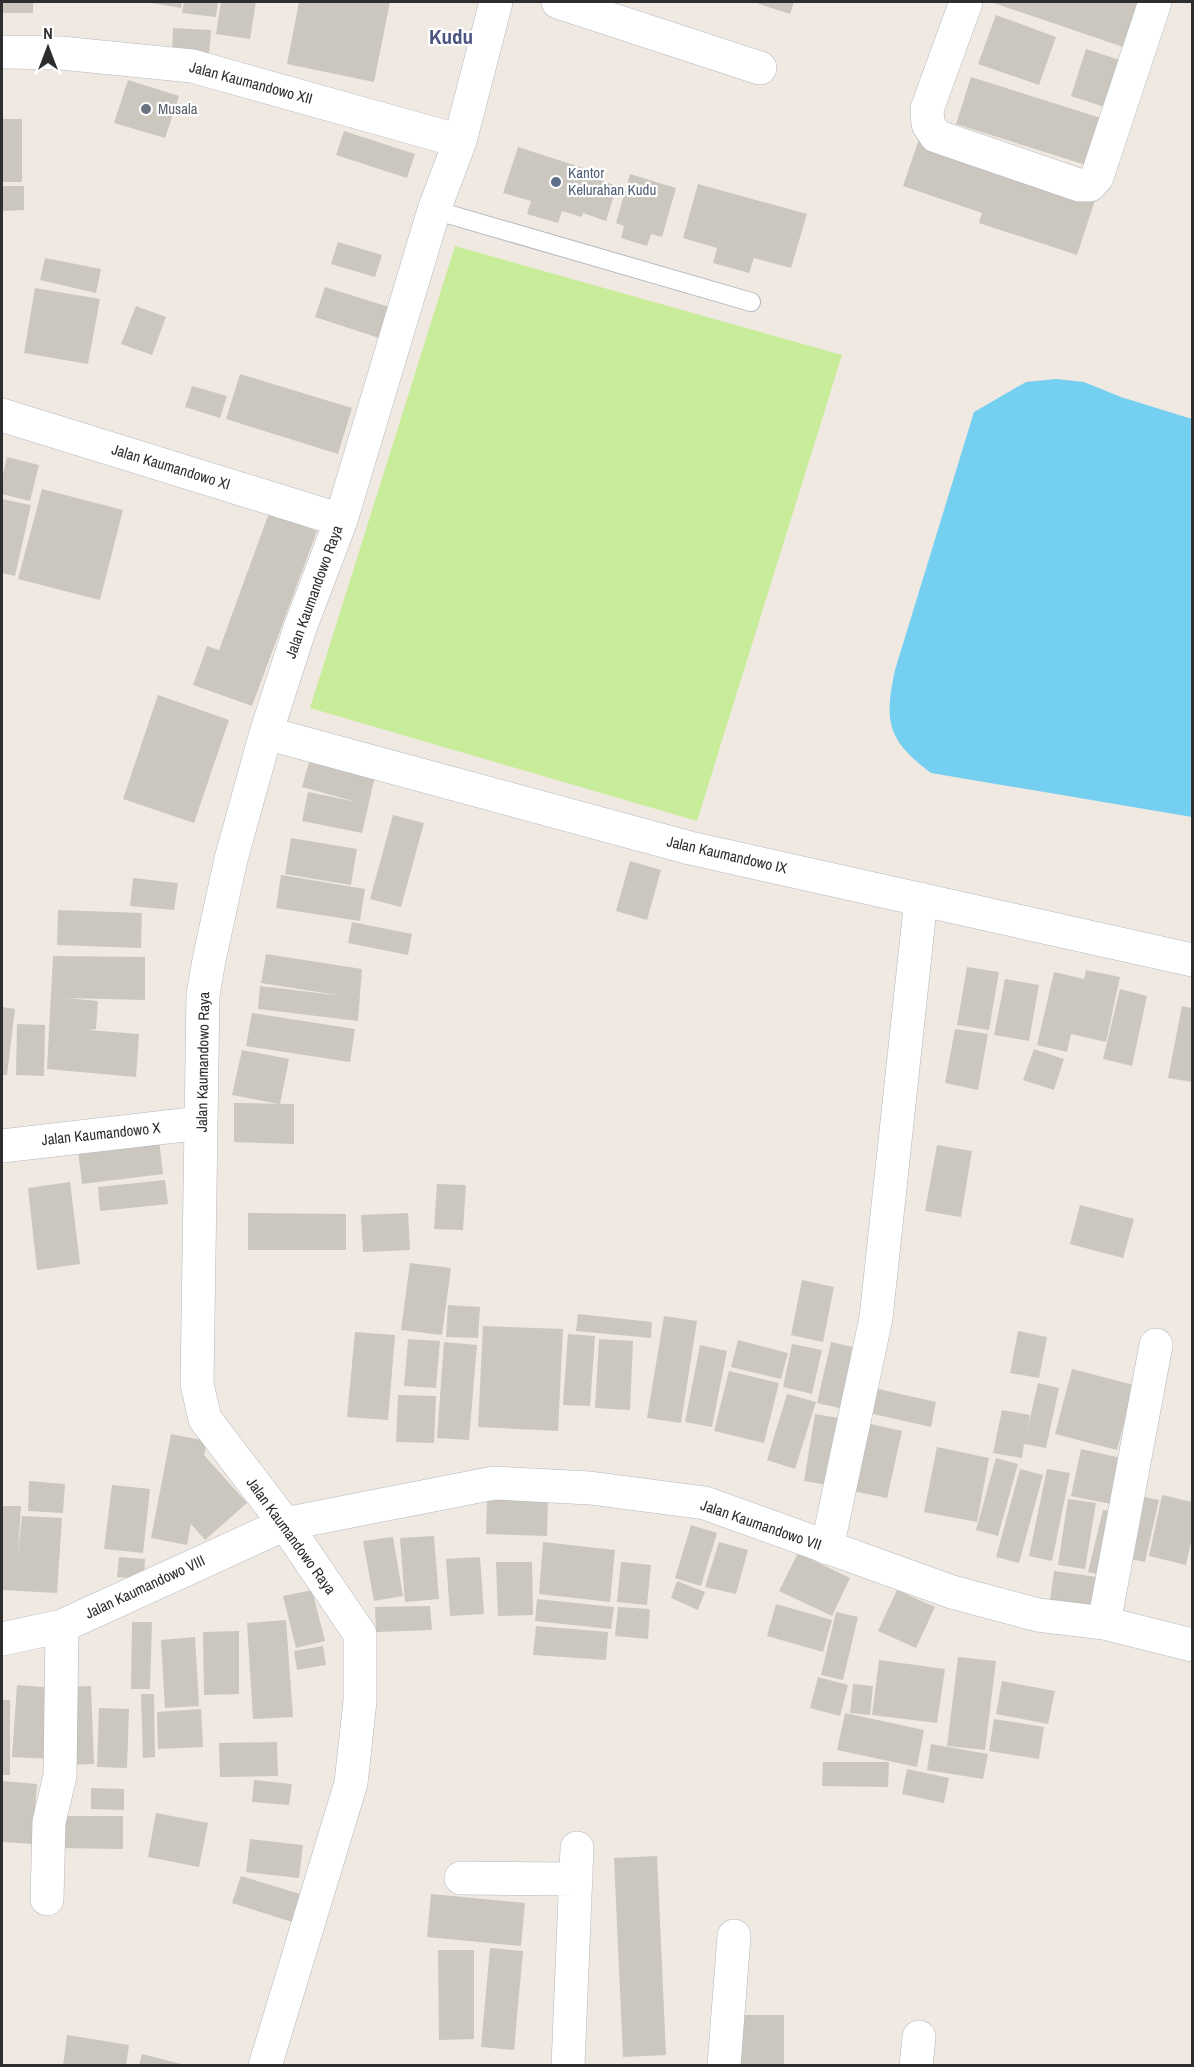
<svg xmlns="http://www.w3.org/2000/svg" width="1194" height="2067" font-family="'Archivo Narrow',sans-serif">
  <rect width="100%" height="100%" fill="#efe9e1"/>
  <!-- pitch -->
  <path fill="#c9ec9a" d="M455,246L842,355L697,821L310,708Z"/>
  <!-- water -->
  <path fill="#75cff0" d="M1056,379L1084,382L1121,397L1192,419V817L931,773C887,740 884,722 895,670L974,412L1026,382Z"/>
  <!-- building -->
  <path fill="#cbc7bf" d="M2,2H33V13H2Z
    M146,2H182L181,8Z
    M184,2H218L216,17L182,13Z
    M221,2H256L250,39L216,34Z
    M299,2H390L374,82L287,64Z
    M759,2H794L790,14L759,4Z
    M991,2H1149L1135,51Z
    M996,15L1056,37L1039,85L978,64Z
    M173,28L211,30L209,55L172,52Z
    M1086,49L1129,63L1114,110L1071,96Z
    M971,77L1104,119L1089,166L956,124Z
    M128,80L179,96L165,138L114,123Z
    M2,119H22V182H2Z
    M344,131L415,154L407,178L336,155Z
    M919,139L1096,197L1077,255L979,223L982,213L903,186Z
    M518,147L596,172L594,178L617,186L606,221L583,213L582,217L562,211L558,223L527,214L531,201L503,193Z
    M630,174L676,188L662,237L651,234L647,246L621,238L624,226L616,223Z
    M698,184L807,214L791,268L754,258L749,273L713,263L717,248L683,238Z
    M2,186H24V210L2,211Z
    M338,242L382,255L375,277L331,264Z
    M45,258L101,269L96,293L40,280Z
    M325,287L389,307L379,338L315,317Z
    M35,288L100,299L88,364L24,353Z
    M136,306L166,317L152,355L121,344Z
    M240,374L352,408L338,454L226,419Z
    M192,386L227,396L220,418L185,407Z
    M7,457L39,465L30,501L2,494V479Z
    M42,489L123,510L100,600L18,579Z
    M2,499L31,505L15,576L2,573Z
    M269,513L317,531L252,706L193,685L207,646L219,650Z
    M158,695L229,720L194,823L123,799Z
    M311,755L376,772L362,833L302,821L308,792L357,802L302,787Z
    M393,815L424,823L401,907L370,899Z
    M291,838L357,849L351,885L285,874Z
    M630,861L661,870L647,920L616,911Z
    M281,875L365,889L360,921L276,908Z
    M133,878L178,883L174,910L130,906Z
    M58,910L142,913L141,948L57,945Z
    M352,922L412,934L408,955L348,943Z
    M266,954L362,969L358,1021L258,1009L260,986L344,996L261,983Z
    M53,956L145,957V1000L66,998L98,1001L96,1029L88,1030L139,1034L136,1077L47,1069Z
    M967,967L999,972L989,1030L957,1025Z
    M1086,970L1120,977L1106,1042L1071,1034L1067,1052L1037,1045L1054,972L1084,979Z
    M1005,979L1039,985L1029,1041L994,1035Z
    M1120,989L1147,996L1132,1066L1103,1059Z
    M1182,1006L1192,1008V1082L1168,1078Z
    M2,1007L15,1009L7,1075H2Z
    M252,1013L355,1029L350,1062L246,1046Z
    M17,1024L45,1025L44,1076L16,1075Z
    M955,1029L988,1034L978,1090L945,1083Z
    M1034,1049L1064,1059L1054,1090L1023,1080Z
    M242,1050L289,1059L280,1104L232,1095Z
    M234,1103L294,1104V1144L234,1142Z
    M159,1140L163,1174L82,1184L78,1150Z
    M937,1145L972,1151L961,1217L925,1211Z
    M165,1180L168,1204L100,1211L98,1187Z
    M70,1182L80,1264L37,1270L28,1188Z
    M437,1184L466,1185L463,1230L434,1229Z
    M1080,1205L1134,1219L1123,1258L1070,1244Z
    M248,1213L346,1214V1250H248Z
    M408,1213L410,1250L363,1252L361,1215Z
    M410,1263L451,1268L442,1335L401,1330Z
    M802,1280L834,1287L823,1342L791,1335Z
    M448,1305L480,1307L478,1338L446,1337Z
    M578,1314L652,1322L651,1338L576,1331Z
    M664,1316L697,1321L681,1423L647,1418Z
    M483,1326L563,1329L558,1431L478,1427Z
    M1018,1331L1047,1337L1039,1378L1010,1373Z
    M355,1332L395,1335L388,1420L347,1417Z
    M568,1334L595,1336L590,1406L563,1405Z
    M408,1339L440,1341L436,1388L404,1386Z
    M599,1339L633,1341L630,1410L595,1408Z
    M738,1340L788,1353L781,1379L731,1367Z
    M444,1342L477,1345L469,1440L437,1438Z
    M831,1342L862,1349L848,1410L817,1403Z
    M792,1344L822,1350L812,1394L783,1387Z
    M700,1345L727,1351L712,1427L685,1422Z
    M1072,1369L1134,1385L1117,1450L1055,1434Z
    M729,1371L779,1383L764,1443L714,1431Z
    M1038,1383L1059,1388L1046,1448L1024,1444L1022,1458L993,1453L1002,1410L1030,1415L1027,1432Z
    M874,1388L936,1402L931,1427L869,1413Z
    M787,1394L816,1402L795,1469L767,1460Z
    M398,1395L436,1396L434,1443L396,1442Z
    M815,1414L839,1418L827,1485L804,1481Z
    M866,1423L902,1431L887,1498L852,1491Z
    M171,1434L207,1441L204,1455L247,1503L205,1540L191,1524L187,1545L151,1538Z
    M937,1447L989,1458L977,1522L924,1512Z
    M1081,1449L1126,1459L1116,1505L1071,1496Z
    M996,1458L1018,1464L998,1536L976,1530Z
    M1020,1469L1043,1475L1019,1563L996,1557Z
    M1047,1469L1070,1473L1052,1561L1029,1556Z
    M29,1481L65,1484L63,1513L28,1511Z
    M112,1485L150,1489L143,1553L104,1549Z
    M1134,1495L1159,1500L1145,1562L1121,1557Z
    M1162,1495L1192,1502V1537L1186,1565L1149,1556Z
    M487,1498L548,1500L547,1536L486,1534Z
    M1068,1499L1096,1503L1085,1569L1058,1565Z
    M2,1506H21L18,1554L22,1516L62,1518L57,1593L2,1590Z
    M1103,1510L1117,1511L1101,1575L1088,1572Z
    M691,1525L717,1533L701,1586L675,1578Z
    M434,1536L439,1599L405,1602L400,1538Z
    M393,1537L403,1596L374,1601L363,1541Z
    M543,1542L615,1550L610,1602L539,1594Z
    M719,1542L748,1550L736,1594L705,1587Z
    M798,1553L850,1578L832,1616L779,1591Z
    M119,1557L145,1559L144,1579L117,1577Z
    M480,1557L484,1614L450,1616L446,1559Z
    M496,1562H532L533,1615L498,1616Z
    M621,1562L651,1565L647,1605L617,1602Z
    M1054,1571L1104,1578L1100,1606L1050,1600Z
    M677,1581L705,1592L698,1610L671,1598Z
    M312,1590L325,1641L296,1648L283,1596Z
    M897,1590L935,1607L916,1648L878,1631Z
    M537,1599L614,1607L611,1629L535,1621Z
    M776,1604L832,1620L823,1652L767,1636Z
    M430,1606L432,1630L376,1632L375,1607Z
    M618,1607L650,1609L648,1639L615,1636Z
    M836,1612L858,1617L843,1680L821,1675Z
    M286,1620L293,1717L253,1719L247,1623Z
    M132,1622H152L150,1689H131Z
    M536,1626L608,1632L606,1660L533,1655Z
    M239,1631V1694L204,1695L203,1632Z
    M195,1637L199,1706L165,1708L161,1640Z
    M323,1646L326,1665L297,1670L294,1651Z
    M958,1657L996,1661L985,1750L947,1746Z
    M879,1660L945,1669L937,1723L872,1715Z
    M818,1677L848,1685L840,1716L810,1708Z
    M1002,1681L1055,1691L1048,1724L996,1714Z
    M853,1684L873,1686L870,1715L850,1713Z
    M17,1685L56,1688L52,1759L12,1757Z
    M91,1686L94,1764L69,1765L66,1687Z
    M141,1694H154L155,1757L143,1758Z
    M2,1700H10V1775H2Z
    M99,1708L129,1709L127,1768L97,1767Z
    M201,1709L203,1747L158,1749L157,1712Z
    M845,1713L924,1730L917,1767L837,1750Z
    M994,1719L1044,1727L1039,1759L989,1751Z
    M277,1742L278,1776L220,1777L219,1743Z
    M931,1744L988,1754L983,1779L927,1770Z
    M823,1762H889L888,1787L822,1786Z
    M907,1769L949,1778L944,1803L902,1794Z
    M254,1780L292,1784L289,1805L252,1802Z
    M2,1781L37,1784L32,1844L2,1842Z
    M91,1788L124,1789V1810L91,1809Z
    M156,1813L208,1823L199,1867L148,1857Z
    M58,1816H123V1849L58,1848Z
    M250,1839L303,1845L299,1878L246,1872Z
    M657,1856L666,2055L623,2057L614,1858Z
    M241,1876L300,1894L292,1922L232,1903Z
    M431,1894L525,1903L521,1946L427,1937Z
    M490,1948L523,1951L514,2050L481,2047Z
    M438,1950H474V2039L439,2040Z
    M739,2015H784V2066H739Z
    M67,2035L129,2045L126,2066H63Z
    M142,2054L185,2065V2066H139Z"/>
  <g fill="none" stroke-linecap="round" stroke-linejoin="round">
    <!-- service casing -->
    <g stroke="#b4b7c1" stroke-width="20">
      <path id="service" d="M434,210L751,302"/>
    </g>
    <!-- minor casing -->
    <g stroke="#b4b7c1" stroke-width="34">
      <path id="minor" d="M558,2L760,68
        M966,2L927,109L928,124L936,136L1079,185H1090L1097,177L1155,2
        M2,52L61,53L192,66L460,141
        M2,415L341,520
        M266,733L690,848L1192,960
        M2,1146L201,1123
        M827,1548L876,1318L921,899
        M1104,1623L1156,1345
        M2,1639L62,1626L285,1524L494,1483L590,1488L705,1503L952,1592L1038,1615L1104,1623L1192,1645
        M461,1878L576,1879
        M47,1899L49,1822L60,1776L62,1626
        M265,2066L351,1783L360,1701V1634L285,1524L205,1419L197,1384L203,995L209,960L231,859L266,733L300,628L341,520L434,210L460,141L496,2
        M568,2066L577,1848
        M724,2066L734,1936
        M916,2066L919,2037"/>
    </g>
    <!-- service -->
    <use href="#service" stroke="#fff" stroke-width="18"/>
    <!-- minor -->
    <use href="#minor" stroke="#fff" stroke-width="33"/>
  </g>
  <!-- markers -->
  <circle fill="#6b7280" stroke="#fff" stroke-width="2" cx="146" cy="109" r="6"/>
  <circle fill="#5c6f8a" stroke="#fff" stroke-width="2" cx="556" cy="182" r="6"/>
  <g text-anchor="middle" stroke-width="4.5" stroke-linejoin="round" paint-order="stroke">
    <!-- street labels -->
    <g font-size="15" fill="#2e2e2e" stroke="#fff">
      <text transform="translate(251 83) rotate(15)" y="5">Jalan Kaumandowo XII</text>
      <text transform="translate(171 467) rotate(17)" y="5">Jalan Kaumandowo XI</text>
      <text transform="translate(314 592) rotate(-70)" y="5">Jalan Kaumandowo Raya</text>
      <text transform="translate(727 855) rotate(13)" y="5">Jalan Kaumandowo IX</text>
      <text transform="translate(203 1062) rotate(-89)" y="5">Jalan Kaumandowo Raya</text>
      <text transform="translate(101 1134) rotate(-6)" y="5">Jalan Kaumandowo X</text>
      <text transform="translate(761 1525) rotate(19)" y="5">Jalan Kaumandowo VII</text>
      <text transform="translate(291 1536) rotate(54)" y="5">Jalan Kaumandowo Raya</text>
      <text transform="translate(145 1587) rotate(-25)" y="5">Jalan Kaumandowo VIII</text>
    </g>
    <!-- worship labels -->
    <g font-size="15" fill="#5b616d" stroke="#fff" text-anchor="start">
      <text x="158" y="114">Musala</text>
    </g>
    <!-- service labels -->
    <g font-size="15" fill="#4e5e75" stroke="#fff" text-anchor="start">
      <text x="568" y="178">Kantor<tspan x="568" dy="17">Kelurahan Kudu</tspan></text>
    </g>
    <!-- district labels -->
    <g font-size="21" font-weight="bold" fill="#4d5680" stroke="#fff">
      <text x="451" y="44">Kudu</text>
    </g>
  </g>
  <!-- border -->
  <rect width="1194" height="2067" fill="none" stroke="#2e2e2e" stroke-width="6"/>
  <!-- north arrow -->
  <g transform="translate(48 48)" stroke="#ffffff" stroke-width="4.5" paint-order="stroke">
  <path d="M0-4.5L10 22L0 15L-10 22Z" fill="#2e2e2e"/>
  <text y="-9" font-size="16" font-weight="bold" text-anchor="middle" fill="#2e2e2e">N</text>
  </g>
</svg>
